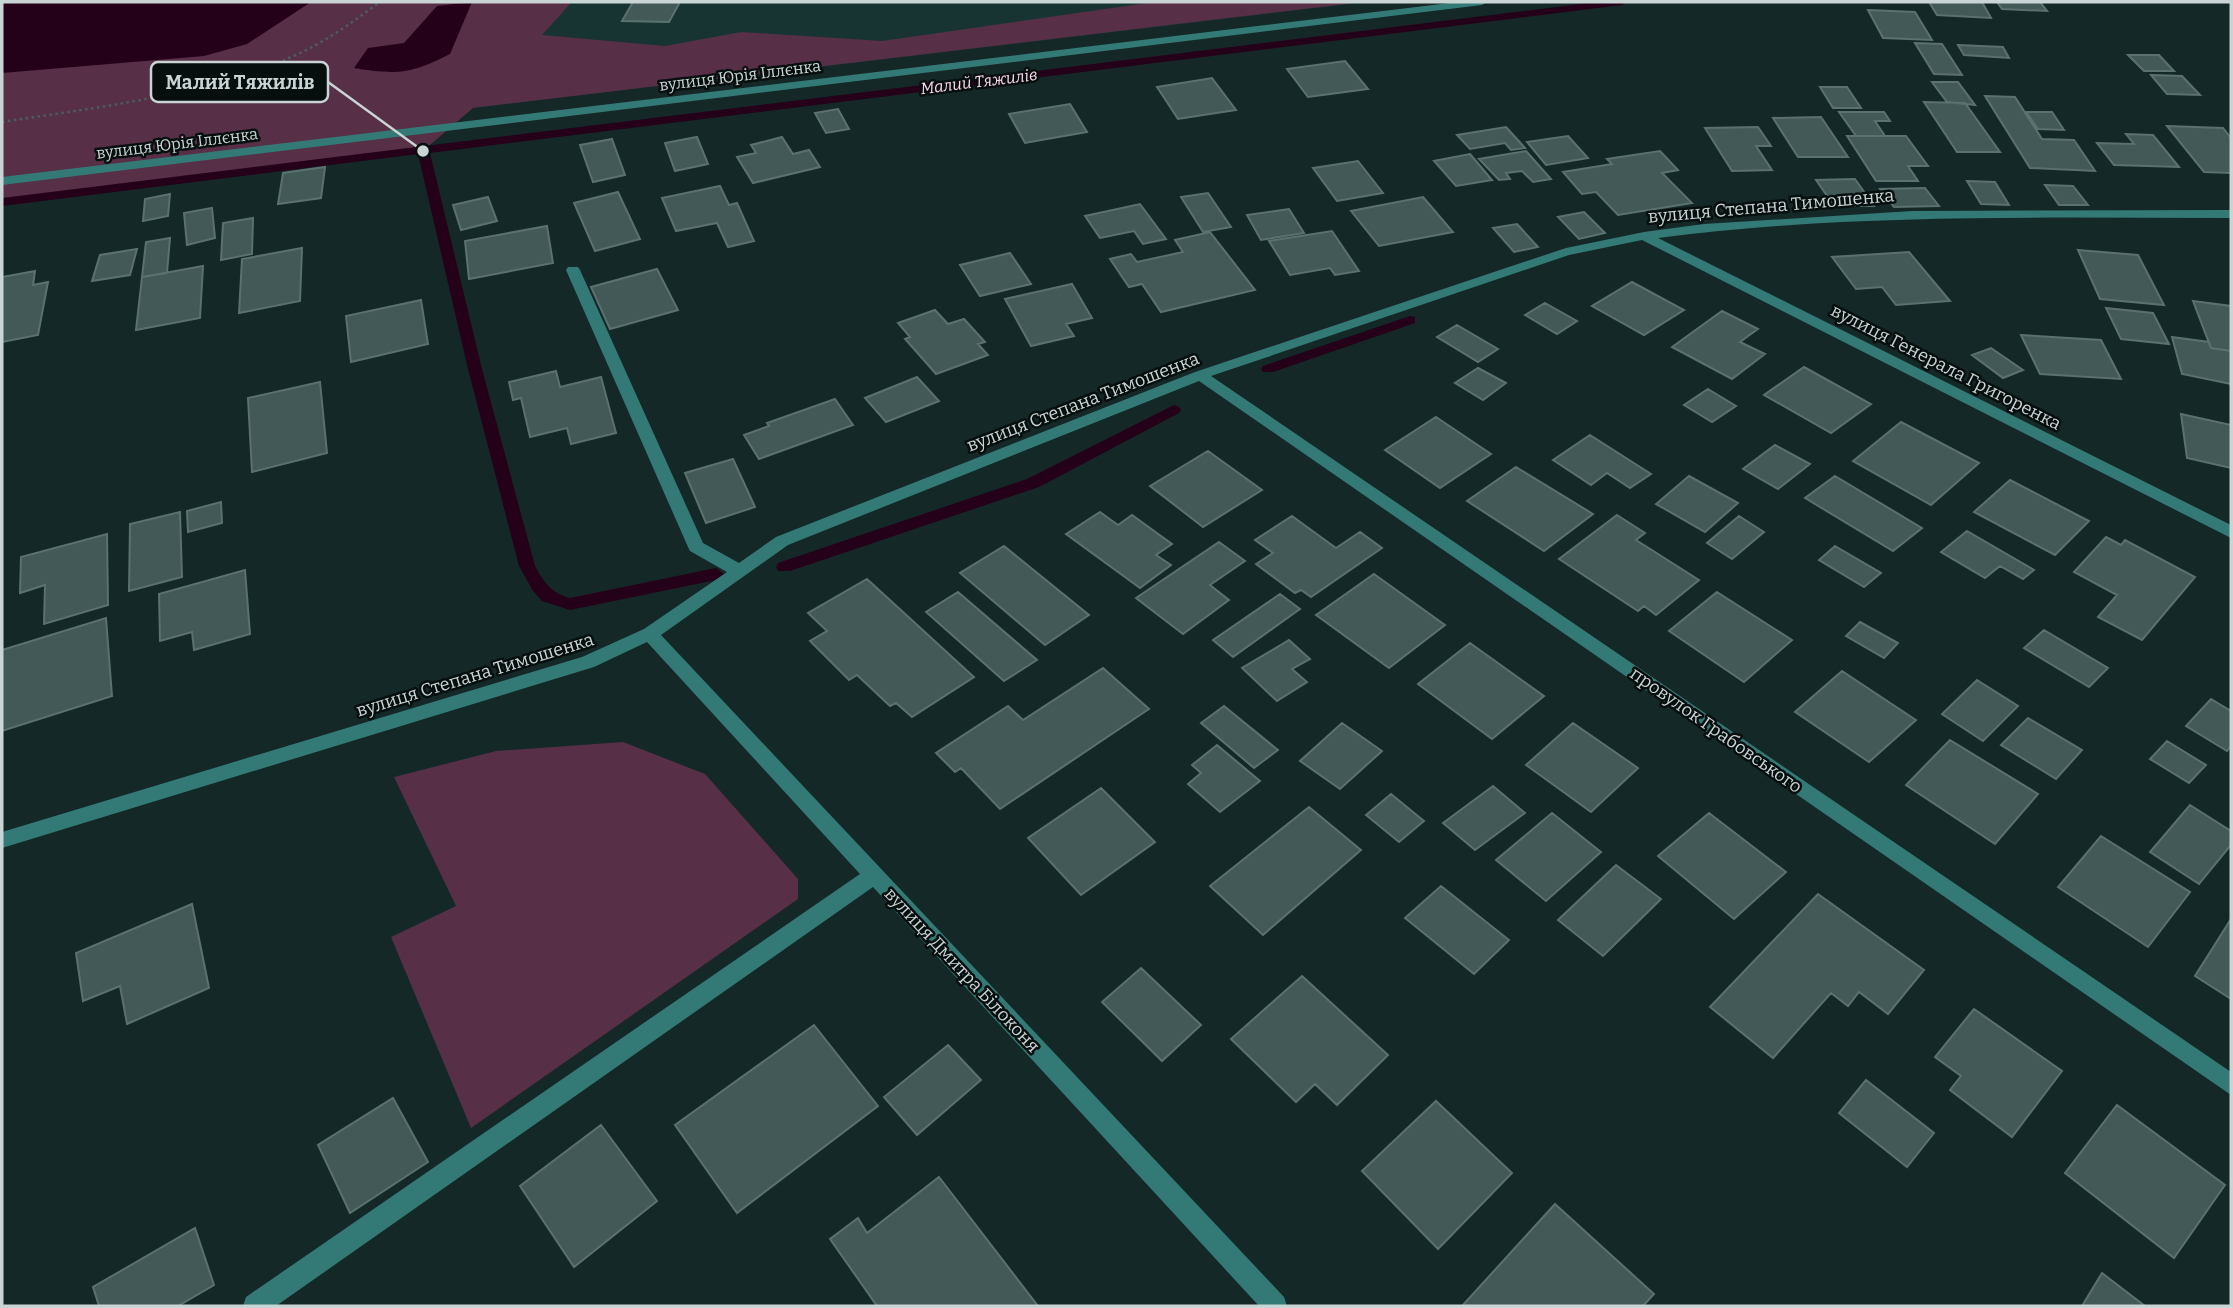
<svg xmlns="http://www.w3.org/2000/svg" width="2233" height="1308" font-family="Bitter,serif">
  <rect width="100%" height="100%" fill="#142827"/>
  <!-- built -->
  <path fill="#173433" d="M572,2H1368L473,108Z"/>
  <!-- green -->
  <path fill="#572f47" d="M2,2H572L542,35L665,46L741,32L882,41L1154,2H1363L473,108L423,151L2,202Z
    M623,742L705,774L798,879V899L471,1128L391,937L456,906L394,777L496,751Z"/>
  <!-- water -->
  <path fill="#250019" d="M2,2H311L247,44L204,56L2,73Z
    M472,2L450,54C411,74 397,75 354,68L368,48L404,43L437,6Z"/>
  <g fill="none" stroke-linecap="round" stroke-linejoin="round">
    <!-- stream -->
    <path fill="#250019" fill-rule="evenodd" d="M1598,2H1627L1622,5L430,153L482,369L535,566C543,581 552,594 570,598L716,568L724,574L716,580L570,610L542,601L533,591L519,566L468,369L418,154L2,206V198Z
      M1410,316L1415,317V323L1273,372H1263L1261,369L1263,366Z
      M1174,405L1179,407L1181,410L1179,413L1039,487L790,571H778L776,567L778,563L1027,479Z"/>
  </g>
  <!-- building -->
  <path fill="#435957" stroke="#5b716f" stroke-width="2" d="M633,2H680L669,22L622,21Z
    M1929,2H1982L1991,18L1937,15Z
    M1997,2H2040L2047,11L2002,9Z
    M1868,10L1915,12L1932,40L1883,38Z
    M1915,43L1942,44L1962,75L1934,74Z
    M1958,45L2003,47L2009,58L1964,55Z
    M2128,55H2159L2174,71H2144Z
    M1345,61L1368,89L1308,97L1287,69Z
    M2151,75L2182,76L2200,95L2167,94Z
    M1212,78L1236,110L1178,119L1157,87Z
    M1932,82H1958L1975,105L1947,102Z
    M1820,87H1847L1861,108H1833Z
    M1985,96L2015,97L2042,139L2074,140L2095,171L2030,168Z
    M1924,102L1965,103L2000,152H1957Z
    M1070,104L1087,132L1025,143L1009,114Z
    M838,109L849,129L826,133L815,113Z
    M1839,112H1884L1890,121H1875L1885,136H1856Z
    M2026,112H2052L2064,130L2038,129Z
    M1821,117L1848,157H1798L1773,118Z
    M2167,126L2223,128L2231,138V173L2204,172Z
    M1506,127L1525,148L1511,150L1505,143L1470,149L1457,135Z
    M1758,127L1771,146H1756L1772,170L1732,171L1705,128Z
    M2126,134L2153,135L2179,167L2114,165L2097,143L2134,144Z
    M1568,136L1588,158L1546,165L1527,142Z
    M1847,136H1906L1928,166H1908L1918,181H1876Z
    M697,137L708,164L675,171L665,143Z
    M782,137L793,154L809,150L820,167L753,183L737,157L756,153L751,145Z
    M612,139L625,175L593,182L580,145Z
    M1526,151L1551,179L1533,182L1522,171L1506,173L1510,179L1499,180L1479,159Z
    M1660,151L1678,170L1662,173L1692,203L1618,215L1596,192L1582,194L1563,172L1612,164L1607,159Z
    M1470,154L1492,180L1456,186L1434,161Z
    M1358,161L1383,193L1337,201L1313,168Z
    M325,167L321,198L278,204L283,173Z
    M1855,179L1874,206H1834L1816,180Z
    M1967,181L1995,182L2009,205L1981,204Z
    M2045,185L2073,186L2088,205H2059Z
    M720,186L729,205L737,203L754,241L728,247L717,223L676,231L662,198Z
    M1925,188L1939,206L1894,207L1880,189Z
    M618,192L640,239L595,251L574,203Z
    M1208,193L1231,227L1203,232L1181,197Z
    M170,194L168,216L143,221L145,199Z
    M488,197L497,221L461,230L453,205Z
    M1423,197L1453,232L1379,246L1351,211Z
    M1140,204L1166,239L1143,244L1134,231L1100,238L1085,216Z
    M212,208L215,238L187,245L184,213Z
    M1289,209L1304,233L1261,240L1247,215Z
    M1584,212L1605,233L1579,239L1558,217Z
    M253,218L252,254L221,260L223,223Z
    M1517,224L1538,247L1514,252L1493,228Z
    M547,226L553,263L469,279L465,241Z
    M1332,231L1359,271L1335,275L1330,268L1290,275L1269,241Z
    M1210,232L1255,290L1161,312L1142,284L1129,287L1110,259L1131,254L1137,262L1183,252L1175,240Z
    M170,238L167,273L142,277L146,242Z
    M302,248L300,301L239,313L242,259Z
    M137,249L130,275L92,281L100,255Z
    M2078,250L2138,255L2164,305L2100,299Z
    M1909,252L1950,301L1896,305L1882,287L1856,289L1832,257Z
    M1010,253L1031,284L980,296L960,265Z
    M203,266L200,318L136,330L142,277Z
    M657,269L678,310L610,329L591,287Z
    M35,271L33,285L48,282L38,335L2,342V277Z
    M1632,282L1684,310L1644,335L1592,306Z
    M1072,284L1092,318L1066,324L1074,336L1031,346L1005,299Z
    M421,300L428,344L351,362L346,316Z
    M2193,301L2231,306V351L2211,348Z
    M1545,303L1577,321L1557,334L1525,315Z
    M2106,308L2153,313L2169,344L2121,339Z
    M935,310L948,324L964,319L985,342L978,344L988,355L936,374L905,339L910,337L898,323Z
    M1722,311L1758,329L1740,342L1765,354L1732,379L1672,347Z
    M1457,325L1498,349L1478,362L1437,337Z
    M2021,335L2101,340L2121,379L2040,374Z
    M2172,337L2209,342L2211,348L2231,351V384L2182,374Z
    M1991,348L2023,370L2003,378L1972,355Z
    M1804,367L1871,404L1831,433L1764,395Z
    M1478,368L1506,383L1483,400L1455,383Z
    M556,371L560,387L601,377L616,433L571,444L567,428L530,437L521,398L513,400L509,382Z
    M917,377L939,401L886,422L865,398Z
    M320,382L327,453L252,472L248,398Z
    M1708,389L1736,406L1712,422L1684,405Z
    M835,399L853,425L759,459L744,435L769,426L767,423Z
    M2181,414L2231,425V468L2187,458Z
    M1436,417L1491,454L1440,488L1385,450Z
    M1901,422L1979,463L1931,505L1853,461Z
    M1590,435L1651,474L1630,488L1607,473L1591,485L1553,460Z
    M1775,445L1810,464L1778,489L1743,469Z
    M1208,451L1262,490L1203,527L1150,486Z
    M733,459L755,507L706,523L685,473Z
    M1516,467L1593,514L1544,551L1467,501Z
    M1689,476L1738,503L1705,532L1656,504Z
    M1835,476L1922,528L1893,551L1805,498Z
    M2010,480L2089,521L2055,555L1974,512Z
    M221,502L222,523L188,532L187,511Z
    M180,512L182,577L129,591L130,524Z
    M1100,512L1118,525L1132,515L1172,544L1156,555L1171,565L1140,588L1066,534Z
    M1617,515L1645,533L1636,540L1699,580L1656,615L1644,606L1638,611L1559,559Z
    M1292,516L1336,548L1360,532L1382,548L1311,597L1301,590L1295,593L1256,564L1273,553L1255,540Z
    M1739,516L1764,532L1732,559L1707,543Z
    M1967,531L2034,570L2023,579L2000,566L1985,578L1941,552Z
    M107,534L108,605L44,624L45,585L20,593L21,557Z
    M2106,537L2121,545L2125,540L2195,577L2142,640L2098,617L2117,595L2074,572Z
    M1219,542L1245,561L1210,585L1229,600L1183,634L1136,598Z
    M1004,546L1089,615L1045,645L960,573Z
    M1835,546L1881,573L1864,587L1819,560Z
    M245,570L250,634L194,650L192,632L160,641L159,594Z
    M1374,574L1445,625L1389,668L1316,615Z
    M867,579L974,677L912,717L896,703L890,706L857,675L849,680L810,641L827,631L808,613Z
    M958,592L1037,660L1004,681L926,612Z
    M1717,592L1792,640L1744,682L1669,631Z
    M1280,594L1300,609L1233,657L1213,640Z
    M106,618L112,696L2,731V650Z
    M1860,622L1898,643L1884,658L1846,636Z
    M2044,630L2108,668L2089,687L2024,648Z
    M1289,640L1310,659L1292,669L1307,682L1277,701L1242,668Z
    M1470,643L1544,696L1492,739L1418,684Z
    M1103,668L1149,709L1000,809L961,768L955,772L936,753L1008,706L1023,720Z
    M1842,671L1916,720L1869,762L1795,712Z
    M1977,680L2018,706L1983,741L1942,714Z
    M2211,699L2231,711V746L2227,751L2186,726Z
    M1224,706L1278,750L1254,768L1201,723Z
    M2028,718L2082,750L2056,779L2001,745Z
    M1342,723L1382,751L1340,789L1300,761Z
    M1573,723L1638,768L1591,812L1526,765Z
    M1950,740L2038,794L1995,844L1906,785Z
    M2167,741L2206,765L2189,783L2150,759Z
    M1217,745L1260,781L1220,812L1188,784L1201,773L1192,765Z
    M1493,786L1525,813L1475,850L1443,823Z
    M1101,788L1155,842L1081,895L1028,838Z
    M1391,794L1424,821L1399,842L1366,815Z
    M2190,805L2231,831V845L2199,884L2150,852Z
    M1309,807L1361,850L1263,935L1210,886Z
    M1552,813L1601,852L1546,901L1496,860Z
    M1709,813L1786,872L1734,919L1658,856Z
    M2101,836L2190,892L2148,947L2058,887Z
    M1616,865L1661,899L1603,956L1558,920Z
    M1441,886L1509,940L1474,974L1405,918Z
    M1818,894L1924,970L1888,1014L1859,992L1848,1006L1831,993L1773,1058L1710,1007Z
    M192,904L209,988L127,1024L120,986L83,1001L76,953Z
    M2231,919V999L2195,976Z
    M1141,968L1201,1025L1162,1061L1102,1002Z
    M1302,976L1388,1055L1337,1105L1315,1084L1296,1102L1231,1039Z
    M1974,1009L2062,1071L2012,1137L1950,1090L1961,1076L1935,1057Z
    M814,1025L878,1106L737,1213L675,1125Z
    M948,1045L981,1080L917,1135L884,1097Z
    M1866,1080L1934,1133L1907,1167L1839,1113Z
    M393,1098L428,1162L350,1213L318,1145Z
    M1436,1101L1512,1173L1438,1249L1362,1171Z
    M2117,1105L2225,1185L2174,1258L2065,1173Z
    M601,1125L657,1201L574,1267L520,1186Z
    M939,1177L1038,1306H877L830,1239L858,1218L867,1233Z
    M1555,1204L1654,1294L1643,1306H1462Z
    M195,1228L214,1285L178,1306H99L93,1287Z
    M2102,1273L2145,1306H2082Z"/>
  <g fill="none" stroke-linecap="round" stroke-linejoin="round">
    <!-- path -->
    <path stroke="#4c5d5d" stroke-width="2.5" stroke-dasharray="2.5 3.5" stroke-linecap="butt" d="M2,122C99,107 198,96 289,58C323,44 351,23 380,2"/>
    <!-- minor -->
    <path fill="#337a77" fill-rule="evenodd" d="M1458,2H1487L1482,5L2,185V177Z
      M2231,210V218C2040,218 1848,213 1658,238L2231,525V538L1642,240L1569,255L1211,376L2231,1072V1095L1199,381L788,545L661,635L1284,1297L1287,1306H1259L873,887L276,1306H243L246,1297L860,874L647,642L594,667L2,848V832L582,657L644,629L727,572L690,551L688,547L566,270L568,267H578L580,270L703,543L739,563L776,537L1195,372L1566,248L1644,232L1704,224L1912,211Z"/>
  </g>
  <g text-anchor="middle" stroke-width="5" stroke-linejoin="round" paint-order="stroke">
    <!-- far-street labels -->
    <g font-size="16" fill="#c9d4d4" stroke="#070f0e">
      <text transform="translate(740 75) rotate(-7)" y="6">вулиця Юрія Іллєнка</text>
      <text transform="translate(177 143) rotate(-7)" y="6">вулиця Юрія Іллєнка</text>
    </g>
    <!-- far-water labels -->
    <g font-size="16" font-style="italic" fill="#fed7ec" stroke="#070f0e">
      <text transform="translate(979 81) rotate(-7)" y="6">Малий Тяжилів</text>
    </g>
    <!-- street labels -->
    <g font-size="18" fill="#c9d4d4" stroke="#070f0e">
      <text transform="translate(1771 206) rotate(-5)" y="6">вулиця Степана Тимошенка</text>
      <text transform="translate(1946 367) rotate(27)" y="6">вулиця Генерала Григоренка</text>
      <text transform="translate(1083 402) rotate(-21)" y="6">вулиця Степана Тимошенка</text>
      <text transform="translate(475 675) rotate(-17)" y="6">вулиця Степана Тимошенка</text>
      <text transform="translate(1716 730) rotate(35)" y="6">провулок Грабовського</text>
      <text transform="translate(962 970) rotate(47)" y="6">вулиця Дмитра Білоконя</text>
    </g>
  </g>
  <!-- callouts -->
  <path fill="none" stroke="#c9d4d4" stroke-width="2.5" d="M423 151L328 82"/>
  <circle fill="#c9d4d4" stroke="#070f0e" stroke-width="2.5" cx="423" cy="151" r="7"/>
  <rect fill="#070f0e" stroke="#c9d4d4" stroke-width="2.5" x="151" y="62" width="177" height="40" rx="7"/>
  <g font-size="19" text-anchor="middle" font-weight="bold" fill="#c9d4d4">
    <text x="240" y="89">Малий Тяжилів</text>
  </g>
  <!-- border -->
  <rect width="2233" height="1308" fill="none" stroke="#c9d4d4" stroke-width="7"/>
</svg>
